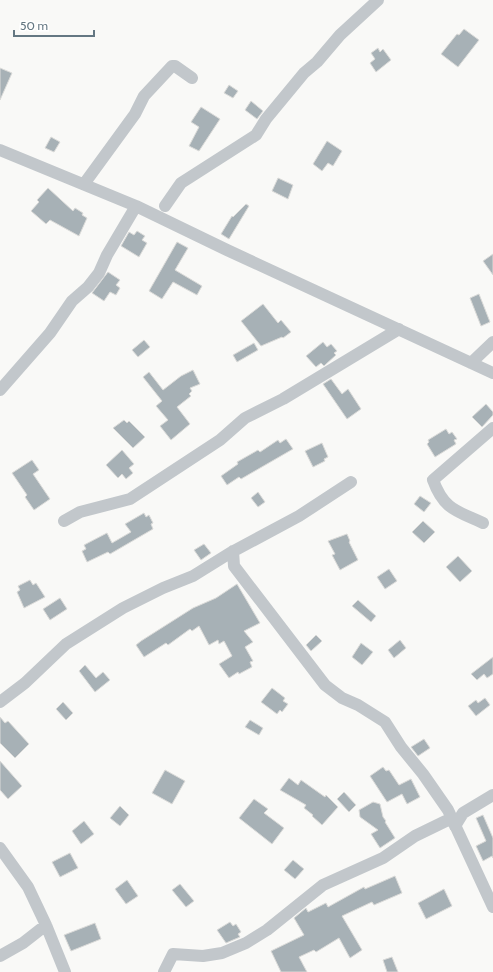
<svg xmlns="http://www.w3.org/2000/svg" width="493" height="972" font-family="Cabin,sans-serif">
  <rect width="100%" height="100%" fill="#f9f9f7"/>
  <!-- building -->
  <path fill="#a7b1b6" stroke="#dbdbd9" d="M464,29L479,40L458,67L441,54L457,34L459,35Z
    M378,48L380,52L383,49L391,60L376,72L370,63L375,59L371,53Z
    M0,68L12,73L0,100Z
    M229,85L238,91L233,98L224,93Z
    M251,101L263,111L257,119L245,110Z
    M201,107L220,119L199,151L189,146L199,127L191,122Z
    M51,137L60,142L54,152L45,148Z
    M327,141L342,151L333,166L328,163L322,171L313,164Z
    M278,178L293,185L288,199L272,191Z
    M48,188L73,211L75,208L83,213L82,215L87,218L79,236L50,220L46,224L31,211L39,202L37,200Z
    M246,204L249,206L229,239L221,234L232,216L233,217Z
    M137,231L145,236L142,240L147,243L139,257L121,246L129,232L134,235Z
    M177,242L188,248L175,270L202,286L197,295L173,282L162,299L149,291Z
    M493,254V275L483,261Z
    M108,272L120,280L116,285L120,288L116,295L110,292L104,301L92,293Z
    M479,294L490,322L481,326L470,298Z
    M263,304L278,323L281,320L291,332L283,338L282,337L261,346L241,321Z
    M144,340L150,347L138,357L132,350Z
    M323,342L327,347L331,344L337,351L334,353L336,355L325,365L324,366L321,363L316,367L306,356Z
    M254,343L258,350L237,362L233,355Z
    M193,370L200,384L190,388L192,391L189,394L191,396L177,407L190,424L171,440L160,426L168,420L156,406L162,401L143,377L149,372L163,390L181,376Z
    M331,379L342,394L348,389L361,409L347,419L323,384Z
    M486,404L493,412V415L482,427L472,417Z
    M124,420L127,423L129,421L145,437L133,448L113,428Z
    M446,429L449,434L452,432L457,439L454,440L456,444L435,457L427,444L429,442L428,440Z
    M286,439L293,449L241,479L239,477L227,485L221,476L238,464L237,462L258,450L260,452L278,440L280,443Z
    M322,443L328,457L324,459L325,461L313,467L305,451Z
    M122,450L134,464L129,468L133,473L126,479L122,474L118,478L106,465Z
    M32,460L39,470L33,474L50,499L34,510L25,497L27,495L12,473Z
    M258,492L265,502L258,507L251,498Z
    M420,496L431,503L424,512L414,504Z
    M144,513L146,517L149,515L153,523L151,524L153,529L110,554L108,552L87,562L82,551L86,549L84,545L107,533L112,543L131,532L125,524Z
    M423,521L435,532L424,543L412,532Z
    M347,534L350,541L349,542L358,560L340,570L332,555L335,554L328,541Z
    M204,544L211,553L201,560L194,550Z
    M458,556L472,571L460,582L446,567Z
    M389,569L397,581L385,589L377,577Z
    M30,580L33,585L36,583L45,597L24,608L17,592L20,590L18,586Z
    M237,584L260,623L244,631L253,642L245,647L253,661L250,662L252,667L239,674L238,672L229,678L219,664L232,656L224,641L219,644L218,640L209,645L199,626L192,631L190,629L168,645L166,643L144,657L136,645L141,641L193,608L216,598Z
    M60,598L67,609L50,620L43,609Z
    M358,600L376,616L371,622L352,606Z
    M316,635L322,641L311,651L306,645Z
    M400,640L406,648L394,658L388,650Z
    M361,643L373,652L362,665L352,657Z
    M493,657V674L487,678L484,674L477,680L471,674Z
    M85,665L96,678L103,672L110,680L95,692L79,671Z
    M272,688L285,698L283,701L288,704L282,712L280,710L277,714L261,702Z
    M485,698L490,705L476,716L468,706L476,700L478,703Z
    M63,702L73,713L66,720L56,709Z
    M0,717L5,723L8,721L29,744L15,758L0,743Z
    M250,720L263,728L259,735L245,727Z
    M424,739L430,748L418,756L411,747Z
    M0,761L22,786L8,799L0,790Z
    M383,767L386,771L389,770L399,785L411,779L420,797L407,804L402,794L387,802L370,776Z
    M165,770L185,781L172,804L152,793Z
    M289,778L298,785L301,780L325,797L326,795L338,807L322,825L312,816L313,815L304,808L306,805L280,790Z
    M344,792L356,805L349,812L337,799Z
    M254,799L268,809L264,813L284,828L272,844L239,818Z
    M373,802L380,804L383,817L386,821L385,822L395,838L380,848L371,834L378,830L360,817L359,810Z
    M120,806L129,815L120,826L110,818Z
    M483,815L493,838V858L492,856L483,861L476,846L486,841L476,818Z
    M84,821L94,834L81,844L72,831Z
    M70,853L78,868L60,877L52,862Z
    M293,860L304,869L295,879L284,870Z
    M395,876L402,893L374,905L372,902L342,916L362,950L350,958L339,938L316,952L314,950L299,957L307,972H281L271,951L304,935L294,918L306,908L308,912L326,903L328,907L364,887L365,889Z
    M127,880L138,896L126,904L115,889Z
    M180,884L194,901L186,907L172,890Z
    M444,889L452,906L426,919L418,903Z
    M230,922L233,926L236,924L241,932L238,934L240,937L226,943L217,930Z
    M95,923L101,939L71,951L64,935Z
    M392,957L398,972H387L383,960Z"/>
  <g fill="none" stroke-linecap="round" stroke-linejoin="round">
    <!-- minor -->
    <path stroke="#c2c7cb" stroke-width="12" d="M0,150L136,206L227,250L493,373
      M84,184L135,114L144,96L172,66H175L192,78
      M165,206L181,183L256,135L266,119L304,73L317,62L340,35L378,0
      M471,363L493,342
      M0,390L50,333L72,301L88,287L99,273L107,255L136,206
      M64,521L80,512L130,499L220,440L245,418L283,399L399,329
      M483,523C457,511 444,510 433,480L493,428
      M233,551L234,566L325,685L342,698L358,705L385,722L401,747L423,774L448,810L493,907
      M0,702L25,683L66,644L123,608L163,588L193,576L230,553L299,516L351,482
      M455,826L463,813L493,795
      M0,848L28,887L46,925L65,972
      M0,956L23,943L46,925
      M164,972L173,954L203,956L222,953L246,943L267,930L323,885L383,858L415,836L452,818"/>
  </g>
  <!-- scale -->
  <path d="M14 30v6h80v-6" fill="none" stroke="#647782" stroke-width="2"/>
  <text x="20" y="30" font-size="12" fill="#647782" stroke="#ffffff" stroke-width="3" paint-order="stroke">50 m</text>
</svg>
